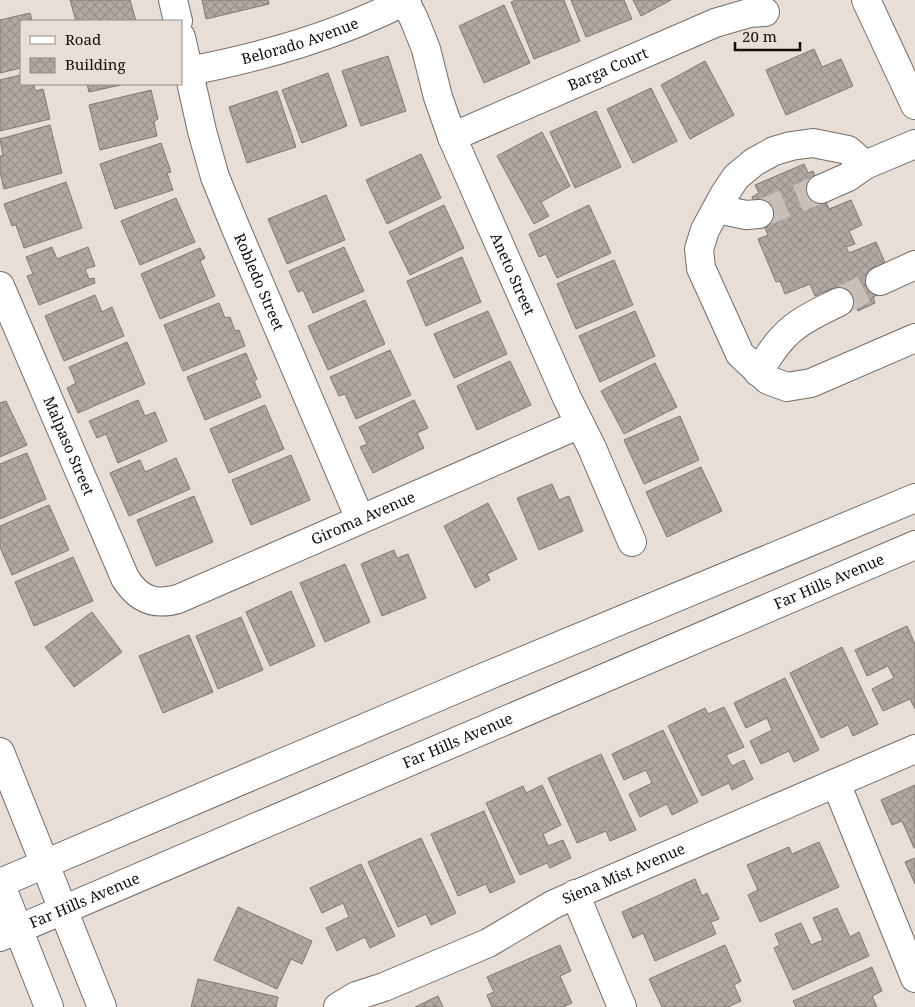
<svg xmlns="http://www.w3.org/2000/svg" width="915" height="1007" font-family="'Noto Serif',serif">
  <defs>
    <pattern id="building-cross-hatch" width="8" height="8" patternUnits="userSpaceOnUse" patternTransform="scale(1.25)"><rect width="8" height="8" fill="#b2a9a3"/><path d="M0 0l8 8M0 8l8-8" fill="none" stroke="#98908b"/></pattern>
  </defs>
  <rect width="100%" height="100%" fill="#e7ded7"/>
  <!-- building -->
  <path fill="url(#building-cross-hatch)" stroke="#807872" d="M70,0H130L136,21H76Z
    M202,0H268L269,4L206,19Z
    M516,0H564L580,41L534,59L511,2Z
    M571,0H624L632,19L586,37Z
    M633,0H671L641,16Z
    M504,5L530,63L484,83L459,26Z
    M30,13L32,21H21V68L0,73V20Z
    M814,49L822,67L841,59L853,86L786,115L766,70Z
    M388,56L406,111L361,126L342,71Z
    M705,61L734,115L690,139L661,85Z
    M328,73L347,126L302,143L282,90Z
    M21,75V84H34L35,91L43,89L50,119L0,131V80Z
    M87,84H125L89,92Z
    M651,88L677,141L633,163L607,109Z
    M151,90L158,119L154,121L157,136L100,150L89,105Z
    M277,91L296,147L247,163L229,107Z
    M596,111L621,167L575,188L550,132Z
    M50,125L62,173L4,189L0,172V156H3L0,139Z
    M542,132L570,186L541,202L549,216L534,224L497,156Z
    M161,143L171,172L167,173L173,190L115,209L100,164Z
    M421,154L441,198L387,224L366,180Z
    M804,164L808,173L813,171L829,209L851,200L862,225L849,231L855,244L846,247L849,253L876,242L886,265L885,292L873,297L875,303L858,311L855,305L843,310L833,288L815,296L810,284L785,294L780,281L776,282L758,239L768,235L752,197L759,193L755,185Z
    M66,182L82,228L24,248L16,225L12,226L4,204Z
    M326,195L345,240L287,264L268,219Z
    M176,198L195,242L140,265L121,221Z
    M444,205L464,248L410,275L389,232Z
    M589,205L611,253L557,278L546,254L539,257L529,234Z
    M52,247L57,259L88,247L95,266L85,269L89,279L94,278L95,283L39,305L27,276L33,274L26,257Z
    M344,247L364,291L313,313L303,290L298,292L289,271Z
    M200,248L205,258L200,261L215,296L160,319L141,274Z
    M462,257L481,302L426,326L407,281Z
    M614,260L633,305L576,329L557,284Z
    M95,295L102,312L112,307L124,336L64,361L45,316Z
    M365,300L385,344L328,370L308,326Z
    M219,303L225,318L230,317L235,331L239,330L245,346L183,371L164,325Z
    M488,311L507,354L454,378L434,334Z
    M635,311L655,356L600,382L579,336Z
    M127,342L145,384L78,413L67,388L76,383L69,367Z
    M390,350L411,395L356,419L345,394L339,396L330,377Z
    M246,353L257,379L254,381L261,397L205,420L187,377Z
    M510,361L531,405L477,430L457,386Z
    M655,363L677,407L624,434L601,391Z
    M138,400L145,416L155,412L167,441L118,463L106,434L97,438L89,421Z
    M414,400L428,428L417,433L424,448L373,473L360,447L367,444L359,427Z
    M6,401L27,445L0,457V403Z
    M265,405L284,449L229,473L210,429Z
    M680,416L699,460L644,484L624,440Z
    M27,453L46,499L0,519V464Z
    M291,455L310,500L251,525L232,480Z
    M176,458L190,489L129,516L110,473L140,460L145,472Z
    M701,467L722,511L667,537L646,492Z
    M552,484L559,500L569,496L583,531L539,550L517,498Z
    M194,496L213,542L156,566L137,520Z
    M488,503L517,559L487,574L490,580L475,588L444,526Z
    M49,505L69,550L12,575L0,547V526Z
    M394,550L397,558L408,554L426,598L382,616L361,564Z
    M73,557L93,601L34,626L15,582Z
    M345,564L370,622L325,642L300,583Z
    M291,591L315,646L270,666L246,612Z
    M92,612L122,652L74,687L45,647Z
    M241,617L263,670L218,689L196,636Z
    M907,626L915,644V709L910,699L883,711L872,689L894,678L888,666L867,676L855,650Z
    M189,635L213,692L163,713L139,656Z
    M842,647L878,724L853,736L848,725L821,738L790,673Z
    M785,678L819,750L794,762L789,751L761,764L750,741L772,730L767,718L746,728L734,703Z
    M724,707L744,747L726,755L732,766L744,760L753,779L732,790L729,783L702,796L668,726L705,708L708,714Z
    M663,730L698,802L672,815L667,804L640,817L629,794L652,783L646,770L624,780L612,754Z
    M601,754L636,830L610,841L606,831L577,843L548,778Z
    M542,785L561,825L543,834L548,846L563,840L571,858L550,868L547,863L520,875L486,803L523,786L526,793Z
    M915,785V848H914L902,821L892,825L881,800Z
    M484,811L515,882L490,893L486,884L458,896L431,834Z
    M421,838L456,913L431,925L426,914L398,927L368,862Z
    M819,842L839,887L760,922L748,895L758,890L747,865L789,847L792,854Z
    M915,858V884L905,862Z
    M361,864L395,936L370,948L365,937L337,951L326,928L349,917L343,903L322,913L310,888Z
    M695,879L702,896L707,893L719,919L711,922L716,934L655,961L643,933L633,938L622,912Z
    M238,907L312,941L302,964L291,959L277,989L214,960Z
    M837,908L850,937L859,932L869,956L793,990L774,948L780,945L775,934L801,923L811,945L823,940L813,918Z
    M560,945L571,971L560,976L572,1003L563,1007H492L487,995L494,992L487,977Z
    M725,945L741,981L734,985L741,1001L728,1007H662L649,979Z
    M872,967L882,991L872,996L877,1007H796L793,1001Z
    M198,979L278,997L276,1007H191Z
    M438,996L443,1007H415Z"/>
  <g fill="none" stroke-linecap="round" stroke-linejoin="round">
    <!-- minor-tunnel -->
    <path stroke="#c7bfb9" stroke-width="28" stroke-dasharray="28 14" stroke-linecap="butt" d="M759,214L821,189
      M839,302L880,281"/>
    <!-- minor casing -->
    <g stroke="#746c66" stroke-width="30">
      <g id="minor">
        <path d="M173,0L178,21"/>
        <path d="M866,0L915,105"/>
        <path id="s1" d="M405,1L414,19L426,49L438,97L452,137L567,398L592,448L632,542"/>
        <path id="s2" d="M181,37L202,131L215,177L237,231L360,519"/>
        <path id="s3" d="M189,71C266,56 336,36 407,0"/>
        <path id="s4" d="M452,137L715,23L749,13L765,12"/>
        <path d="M915,144L865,165L848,150L813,143L791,146L774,151L754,162L736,177L724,195L705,230L699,249L701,268L740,354L768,380L787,387L811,383L915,338"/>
        <path d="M821,189L848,177L865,165"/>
        <path d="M717,209L746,215L759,214"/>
        <path d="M880,281L915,265"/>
        <path id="s5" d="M0,286L125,578C138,599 154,606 178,599L580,424"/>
        <path d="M758,372C768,357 778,340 792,329C806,317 823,310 839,302"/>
        <path d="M836,783L915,978"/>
        <path d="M575,894L622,1007"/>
        <path id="s6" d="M338,1007L356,996L384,987L488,943L554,904L915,749"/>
      </g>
    </g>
    <!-- major casing -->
    <g stroke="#746c66" stroke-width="30">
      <g id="major">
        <path d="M0,752L102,1007"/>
        <path d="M0,883L475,681L915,498"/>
        <path d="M0,883L49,1007"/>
        <path id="s7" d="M0,937L915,545"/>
      </g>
    </g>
    <!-- minor -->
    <use href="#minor" stroke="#fff" stroke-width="28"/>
    <!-- major -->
    <use href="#major" stroke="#fff" stroke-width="28"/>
  </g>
  <g text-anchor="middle" stroke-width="4" stroke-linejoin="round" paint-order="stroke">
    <!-- street labels -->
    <g font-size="15" fill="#110e0c" stroke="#e7ded7">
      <text dy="5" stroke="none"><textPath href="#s3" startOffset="115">Belorado Avenue</textPath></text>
      <text dy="5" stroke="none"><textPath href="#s4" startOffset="170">Barga Court</textPath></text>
      <text dy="5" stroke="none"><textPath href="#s1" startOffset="294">Aneto Street</textPath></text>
      <text dy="5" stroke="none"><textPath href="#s2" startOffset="258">Robledo Street</textPath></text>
      <text dy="5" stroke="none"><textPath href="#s5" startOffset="174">Malpaso Street</textPath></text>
      <text dy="5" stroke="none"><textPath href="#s5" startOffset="582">Giroma Avenue</textPath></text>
      <text dy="5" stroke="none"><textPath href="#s7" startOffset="902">Far Hills Avenue</textPath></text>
      <text dy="5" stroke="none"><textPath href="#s7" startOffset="498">Far Hills Avenue</textPath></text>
      <text dy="5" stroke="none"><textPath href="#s6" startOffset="316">Siena Mist Avenue</textPath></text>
      <text dy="5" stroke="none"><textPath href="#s7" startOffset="92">Far Hills Avenue</textPath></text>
    </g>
  </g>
  <!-- legend -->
  <rect x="20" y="20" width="162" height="65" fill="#e7ded7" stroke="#918b86"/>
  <rect x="30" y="36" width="25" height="8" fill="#ffffff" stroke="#918b86"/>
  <text x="65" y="45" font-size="15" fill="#110e0c">Road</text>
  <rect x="30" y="58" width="25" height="15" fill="url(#building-cross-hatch)" stroke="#918b86"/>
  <text x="65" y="70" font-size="15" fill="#110e0c">Building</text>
  <!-- scale -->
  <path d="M735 42v8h65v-8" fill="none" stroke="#110e0c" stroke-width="2.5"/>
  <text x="742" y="42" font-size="15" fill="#110e0c" stroke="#e7ded7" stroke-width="4" paint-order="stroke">20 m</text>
</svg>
